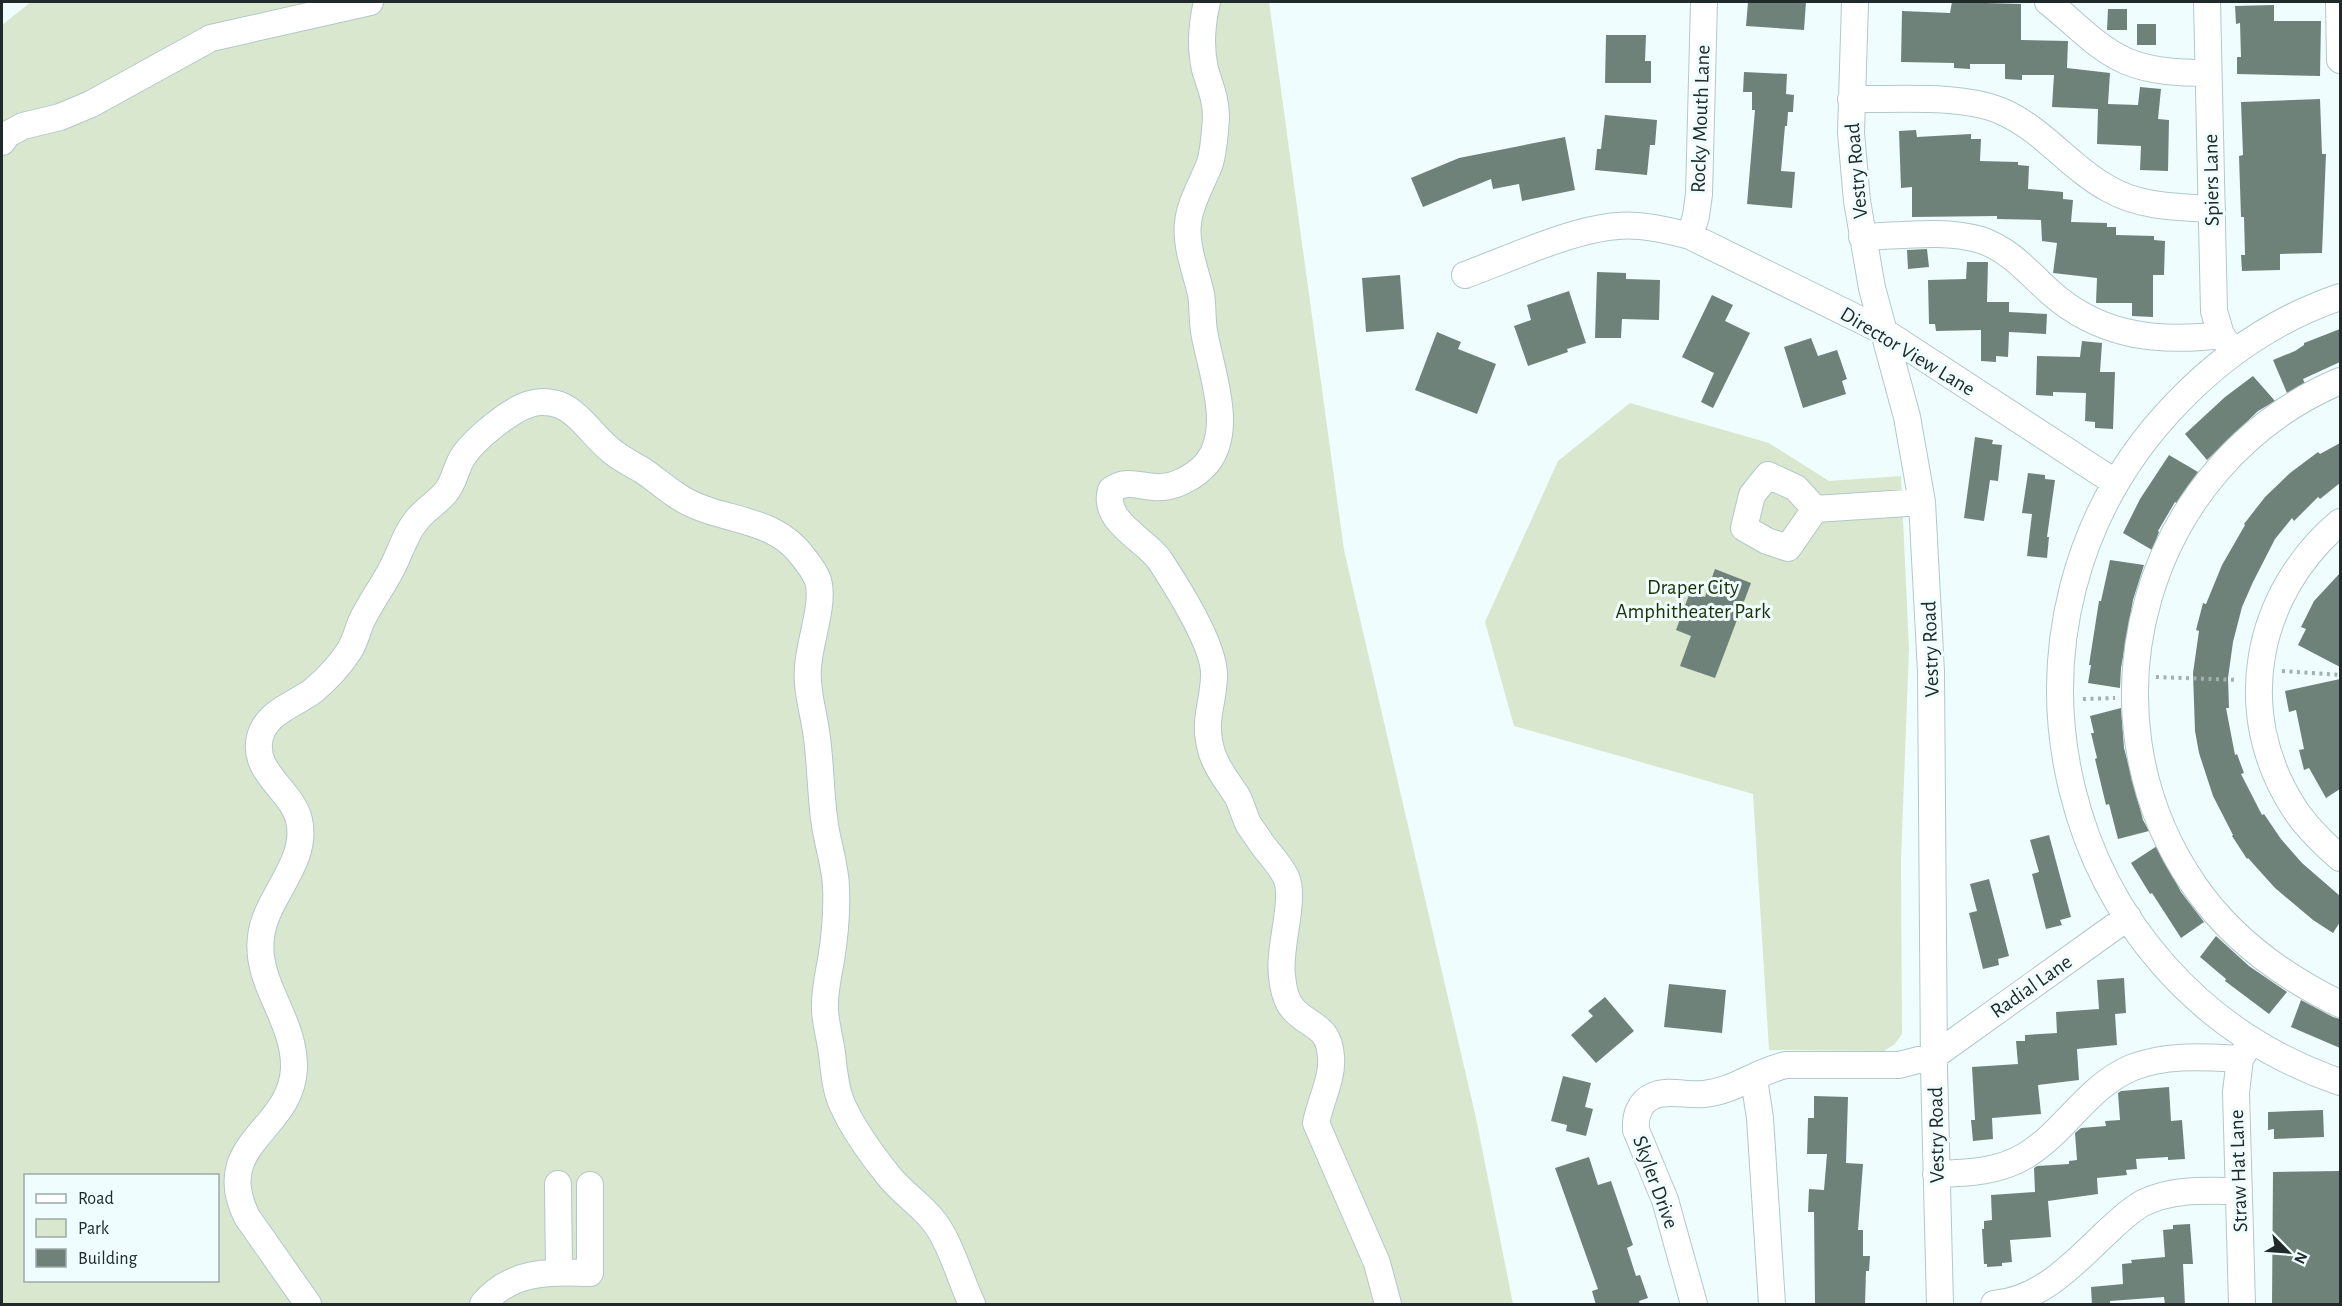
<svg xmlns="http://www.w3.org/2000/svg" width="2342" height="1306" font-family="'Alegreya Sans',sans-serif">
  <rect width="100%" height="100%" fill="#effdfe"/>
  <!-- green -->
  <path fill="#d9e7ce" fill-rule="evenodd" d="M31,2H1269L1344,550L1476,1118L1513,1304H2V25ZM26,1176H218V1280H26Z
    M1630,403L1769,443L1829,481L1901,476L1909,649L1901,860L1902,1034L1895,1044L1884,1051L1769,1050L1753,794L1514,726L1485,622L1558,461Z"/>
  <!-- building -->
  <path fill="#6f827a" d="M1748,2H1806L1804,30L1746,26Z
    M1952,2L2021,4V40L2068,41L2067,68L2110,73L2108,104L2138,105L2140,87L2161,89L2158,119L2169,120L2168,171L2140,170L2141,146L2097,144L2098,109L2052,107L2054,75H2022V80L2005,79V64H1970V69L1954,68V63L1901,62L1902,11L1950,13Z
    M2274,5V21H2321L2320,76L2237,74V57H2241L2240,23L2236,24L2235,6Z
    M2108,9H2127V30H2107Z
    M2137,24H2156V45H2137Z
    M1606,35H1646L1645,61H1651V83H1605Z
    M1744,72L1787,74L1786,94L1794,95L1793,112H1788L1787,126H1785L1781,171L1795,172L1792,208L1747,204L1755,110H1752V92H1743Z
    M2320,99L2322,154H2326L2322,253L2280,254V270L2242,271L2241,255H2245L2244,217H2241L2239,156L2243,155L2241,102Z
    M1605,115L1657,120L1655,145H1650L1647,175L1595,170L1597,149H1601Z
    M1916,130L1917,137L1971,134V139H1981L1980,161L2018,162V165L2029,166L2028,189L2063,192V199L2073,200L2071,222L2107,223V227H2116V235L2154,236V240L2165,241L2164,275H2153V317L2132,316V303H2096L2097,278L2053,273L2057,243L2042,241L2041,220L1997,219V216L1912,217V187L1901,188L1899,131Z
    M1565,137L1575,190L1522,201L1519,184L1493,189L1491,179L1423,207L1411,178L1459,158Z
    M1927,249L1929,267L1908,269L1907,250Z
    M1967,262H1988L1987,302H2009V312L2047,314L2046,334L2009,332L2008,357L1996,356V362L1981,361V330L1936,331L1935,324H1929L1928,280L1966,279Z
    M1597,272L1626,273V279L1660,280L1659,320L1622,319L1621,338H1595Z
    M1400,275L1404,329L1366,332L1362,278Z
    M1569,291L1586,343L1567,349L1568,352L1528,366L1514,326L1531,320L1527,305Z
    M1712,295L1733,305L1725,321L1750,333L1713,408L1701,402L1714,373L1682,357Z
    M2340,329V362L2303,379L2305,384L2287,393L2273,360L2295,351L2304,345V343Z
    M1437,332L1461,342L1458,349L1496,364L1477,414L1415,390Z
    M1811,338L1818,356L1837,350L1847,379L1842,381L1846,394L1803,408L1784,347Z
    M2082,341L2102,343L2100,372H2115L2113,429L2095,428V422L2085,421L2086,393L2053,392V396L2036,395L2037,356L2080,357Z
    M2253,376L2275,401L2258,411L2207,460L2185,434L2225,397Z
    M1975,437L1993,440L1992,444L2002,445L1998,481L1990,480L1984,521L1964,518Z
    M2340,443V483L2320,499L2318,497L2294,521L2292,518L2275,539L2253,582L2242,607L2233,642L2228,678L2229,708H2226L2235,755L2237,754L2244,773L2241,774L2262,815L2264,814L2281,839L2302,863L2340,896V922L2333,933L2313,920L2275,888L2248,858L2247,859L2232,836L2233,835L2213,796L2199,753L2195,731L2193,673L2199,631L2196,630L2203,603L2206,604L2222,565L2245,525L2244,524L2265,497L2290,473L2318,452L2320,454Z
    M2169,455L2198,472L2177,503L2175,502L2158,531L2159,532L2152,550L2123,533L2140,499Z
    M2028,473L2045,475V479L2055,480L2047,537H2049L2047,558L2027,556L2032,514L2022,513Z
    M2110,560L2144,565L2133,600L2121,668L2120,688L2088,683L2091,665H2089L2099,601H2101Z
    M1715,569L1751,583L1715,678L1680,666L1691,636L1676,630L1690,592L1705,597Z
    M2340,573V667L2298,645L2306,629L2301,627L2314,601Z
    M2340,679V789L2326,798L2309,768L2304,770L2299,750L2304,749L2296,710L2289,712L2285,691Z
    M2121,708L2124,748L2143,820L2149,831L2118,839L2109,804L2106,805L2095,759L2097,758L2091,733H2094L2090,716Z
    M2049,835L2071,917L2060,920L2062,925L2046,929L2032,874L2039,872L2030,840Z
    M2157,846L2181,892L2204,922L2181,938L2152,893L2150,894L2131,863Z
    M1989,879L2009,956L1998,959L1999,965L1983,969L1969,913L1977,911L1970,884Z
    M2216,936L2249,966L2287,992L2269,1014L2225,981L2226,979L2200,957Z
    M2124,978L2126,1013L2115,1014L2117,1045L2077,1049L2079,1080L2038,1085L2041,1114L1992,1118L1993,1139L1973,1141L1971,1120H1975L1972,1067L2018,1064L2016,1041H2025V1035L2057,1033L2056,1012L2099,1009L2097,980Z
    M1669,984L1726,990L1722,1033L1664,1027Z
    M1605,997L1634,1031L1596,1063L1571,1035L1593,1016L1588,1011Z
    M2301,1000L2333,1017L2340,1019V1048L2291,1027Z
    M1563,1076L1591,1083L1585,1107L1593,1109L1586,1136L1566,1131L1567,1125L1551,1121Z
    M2169,1087L2171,1121L2182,1120L2185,1159L2168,1160V1157L2136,1159L2137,1169L2126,1170L2127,1175L2097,1178L2098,1194L2048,1201L2051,1237L2010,1240L2012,1262L2002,1263V1266L1987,1267V1264H1984L1982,1229H1984V1221L1992,1220L1991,1195L2035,1192L2034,1168L2037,1166L2069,1164V1161L2077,1160L2075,1133L2081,1128L2106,1126L2105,1121L2120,1120L2118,1093L2121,1091Z
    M1814,1096L1848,1097L1846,1163L1863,1164L1858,1230H1863V1256H1870L1869,1271H1866L1865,1305H1815L1814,1212H1808L1809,1189L1824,1190L1827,1154H1807L1808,1118H1814Z
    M2323,1110L2324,1137L2274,1139V1129L2268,1130V1112Z
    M1589,1157L1598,1185L1611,1181L1633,1245L1627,1248L1636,1276L1640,1275L1648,1298L1639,1301L1640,1305H1596L1592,1291L1598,1289L1555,1168Z
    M2340,1171V1305H2272L2273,1172Z
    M2190,1224L2193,1264H2183L2185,1305H2165L2164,1297L2110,1301V1305H2092L2091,1287L2123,1284L2122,1264L2132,1263L2131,1260L2165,1257L2163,1230L2173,1229V1225Z"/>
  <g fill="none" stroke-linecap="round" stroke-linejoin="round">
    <!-- minor casing -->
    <g stroke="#b1c8ca" stroke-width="28">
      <path id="minor" d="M1207,2C1202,23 1200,47 1205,69C1210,87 1216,98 1216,118C1215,132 1214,149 1210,163C1203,182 1190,202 1188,223C1185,245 1196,272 1201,294C1203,306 1202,319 1204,331C1210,369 1235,429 1207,463C1195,477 1173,489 1155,487C1138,486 1127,479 1111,490C1102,521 1143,538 1159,559C1176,585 1216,647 1214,677C1213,707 1202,720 1212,753C1217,769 1228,782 1237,796C1242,805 1244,816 1249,825C1253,831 1258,838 1262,844C1270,855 1280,865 1286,877C1296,900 1278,948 1282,976C1283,987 1286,1002 1294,1010C1311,1028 1329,1025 1331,1057C1333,1078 1320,1102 1316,1123L1377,1263L1388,1304
        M1855,2L1851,133L1857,201L1872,288L1907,417L1922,502L1931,672L1934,1068L1940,1304
        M2048,2C2073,21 2096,48 2126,61C2152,72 2181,73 2208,73
        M2207,2L2214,311L2221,335L2231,348
        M2339,2L2340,60
        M1851,99C1895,100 1961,94 2001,111C2043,129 2070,168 2109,189C2140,207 2177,207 2212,209
        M2,142L8,134L23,126L60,117L91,104L211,38L370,2
        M1690,236L1696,216L1699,194L1704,2
        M1862,237C1900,236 1944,229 1981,240C2010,250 2028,272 2050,292C2099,336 2157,343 2221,335
        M1465,275C1509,259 1572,229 1618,226C1642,224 1667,230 1690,236L1883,331L2116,483
        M2340,297C2278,318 2222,356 2177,403C1966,621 2053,984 2340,1082
        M2340,381C2144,464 2074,710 2194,885C2231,939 2282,976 2340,1004
        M1815,509L1796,488L1768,475L1752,495L1744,528L1767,541L1788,548L1815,509L1922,502
        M2340,522C2255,594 2232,712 2294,808C2306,827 2323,843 2340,858
        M1754,1079L1760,1118L1772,1304
        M1936,1174C1968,1173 1998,1172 2025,1156C2065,1132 2087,1087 2131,1068C2165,1054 2204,1057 2240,1059
        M558,1184L559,1272
        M308,1304L247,1217C210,1143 292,1131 294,1068C295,1019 255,984 261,937C265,897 309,863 299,820C292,790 251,772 260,737C267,711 295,705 314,690C327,679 340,665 349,651C355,642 357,632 361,622C370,603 383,586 392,568C400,553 405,534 416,521C424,510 437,503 446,492C455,481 456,466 464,455C476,438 510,410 530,404C539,401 551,402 560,405C579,413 592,434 607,447C617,457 630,463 642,470C654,478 664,487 676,495C718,524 772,513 804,558C810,566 818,576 819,585C823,608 809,644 808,668C806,689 813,710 816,731C821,762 820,793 825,825C828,845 835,865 836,886C837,910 835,936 831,960C828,977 824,993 825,1011C826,1025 830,1039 832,1053C834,1070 835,1088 842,1104C852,1127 872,1155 888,1175C900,1191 919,1203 932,1219C950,1240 960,1279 972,1304
        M483,1304C512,1270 548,1272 590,1273V1185
        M1694,1304L1665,1200L1636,1130C1635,1117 1639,1102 1653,1096C1668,1089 1688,1096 1704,1094C1735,1091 1757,1071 1786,1065H1899L1934,1056L2128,917
        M1994,1304C2043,1299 2074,1263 2107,1232C2119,1221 2130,1210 2143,1203C2173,1188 2207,1191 2238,1191
        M2242,1304L2236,1092L2240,1059L2248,1046"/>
    </g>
    <!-- path -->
    <path stroke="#a3b0b0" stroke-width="4" stroke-dasharray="3 4.5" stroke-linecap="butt" d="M2282,671L2340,675
      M2156,677L2238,680
      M2083,699L2115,698"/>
    <!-- minor -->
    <use href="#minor" stroke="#fff" stroke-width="26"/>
  </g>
  <g text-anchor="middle" stroke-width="6" stroke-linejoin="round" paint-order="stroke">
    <!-- street labels -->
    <g font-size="21" fill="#212a2a" stroke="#effdfe">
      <text transform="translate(1700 119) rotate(-88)" y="7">Rocky Mouth Lane</text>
      <text transform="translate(1856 171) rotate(-95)" y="7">Vestry Road</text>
      <text transform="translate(2211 180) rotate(-91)" y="7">Spiers Lane</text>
      <text transform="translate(1908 351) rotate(31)" y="7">Director View Lane</text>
      <text transform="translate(1930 649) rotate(-92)" y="7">Vestry Road</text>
      <text transform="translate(2031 986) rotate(-35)" y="7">Radial Lane</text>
      <text transform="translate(1936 1135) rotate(-91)" y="7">Vestry Road</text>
      <text transform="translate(2238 1171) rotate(-92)" y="7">Straw Hat Lane</text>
      <text transform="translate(1656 1182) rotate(70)" y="7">Skyler Drive</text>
    </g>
    <!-- park labels -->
    <g font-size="21" fill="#1c3005" stroke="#effdfe">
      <text x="1693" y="594">Draper City<tspan x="1693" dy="24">Amphitheater Park</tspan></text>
    </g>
  </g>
  <!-- border -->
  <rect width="2342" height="1306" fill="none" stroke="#212a2a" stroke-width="6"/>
  <!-- legend -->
  <rect x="24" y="1174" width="195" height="108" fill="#effdfe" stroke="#9da9a9" stroke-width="1.5"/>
  <rect x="36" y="1194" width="30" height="9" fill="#ffffff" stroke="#9da9a9" stroke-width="1.5"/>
  <text x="78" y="1204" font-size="18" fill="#212a2a">Road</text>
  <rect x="36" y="1219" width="30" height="18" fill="#d9e7ce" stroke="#9da9a9" stroke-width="1.5"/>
  <text x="78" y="1234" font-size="18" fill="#212a2a">Park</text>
  <rect x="36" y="1249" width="30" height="18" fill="#6f827a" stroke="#9da9a9" stroke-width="1.5"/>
  <text x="78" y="1264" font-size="18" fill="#212a2a">Building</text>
  <!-- north arrow -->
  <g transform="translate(2288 1252) rotate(115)" stroke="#effdfe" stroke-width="4.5" paint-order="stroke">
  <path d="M0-4.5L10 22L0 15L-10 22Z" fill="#212a2a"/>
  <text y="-9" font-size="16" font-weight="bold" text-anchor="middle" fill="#212a2a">N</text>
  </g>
</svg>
